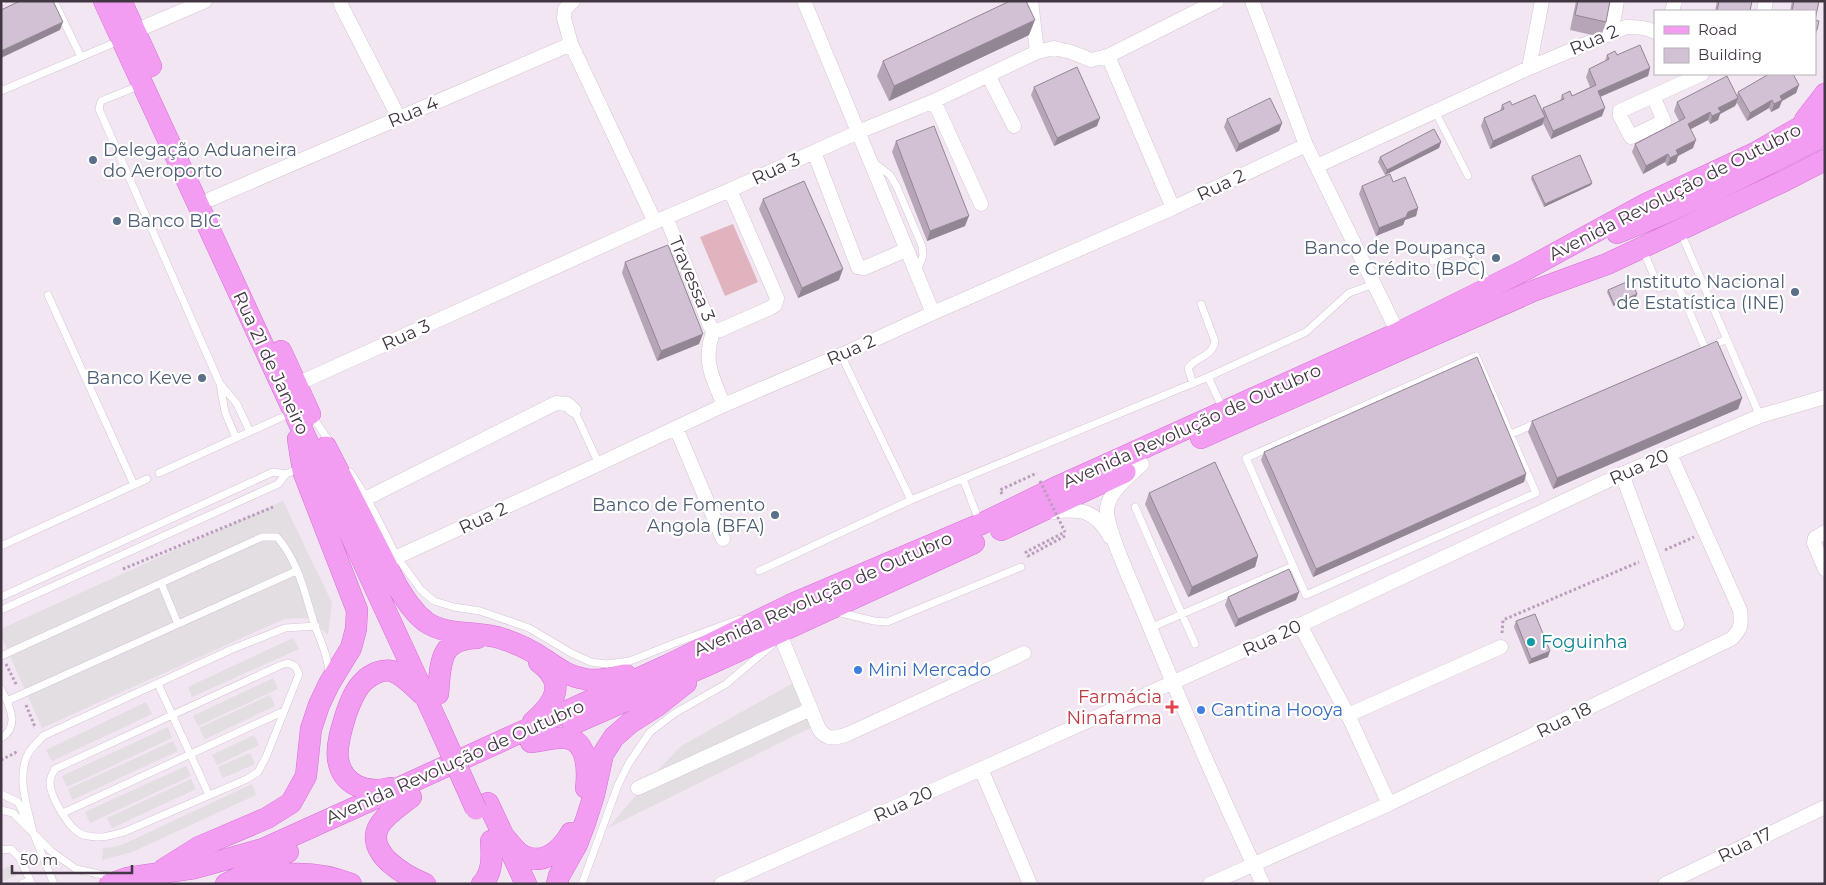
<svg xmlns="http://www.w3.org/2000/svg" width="1826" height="885" font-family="Montserrat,sans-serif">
  <rect width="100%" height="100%" fill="#f1e6f1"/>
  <!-- green -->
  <path fill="#e1b3bf" d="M733,224L758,282L725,296L700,237Z"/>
  <!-- parking -->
  <path fill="#e2dee2" d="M283,501L332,603L328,635L309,618L284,619L42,728L1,636V629Z
    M293,638L299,649L192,697L188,687Z
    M273,678L278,689L198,726L193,716Z
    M795,682L814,726L608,828L658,770L681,746Z
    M270,695L275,706L205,739L199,728Z
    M146,702L152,714L52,761L46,750Z
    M168,727L172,738L67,787L62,776Z
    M254,735L259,745L217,765L212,755Z
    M173,741L178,751L72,800L68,789Z
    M250,753L255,764L223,778L218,767Z
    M186,766L191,776L90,823L85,812Z
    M191,779L196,789L112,828L107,818Z
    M252,784L256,795L132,852L102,860L103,848L115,847L126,843Z
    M12,865L17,875L1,882V870Z"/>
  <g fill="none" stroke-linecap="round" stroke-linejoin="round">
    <!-- lane casing -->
    <g stroke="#d6c4d6" stroke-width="8">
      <path id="lane" d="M54,1L81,57
        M1,2L3,1
        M141,85L101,101L99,109L220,384L225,412L236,438
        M1,91L121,40
        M1435,111L1468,176
        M873,162L890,175L897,187L922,246L923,256L917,272
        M1681,233L1760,416
        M1643,250L1659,288L1676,281L1705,348
        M1433,261C1440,258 1449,253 1456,252C1471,251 1482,274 1490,284
        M48,295L134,485
        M1709,347L1727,339
        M841,355L911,500
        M1476,356L1536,493L1306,595L1246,458Z
        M1208,377L1223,409
        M1193,384L1188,368C1197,357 1213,356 1215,341L1201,304
        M222,386L237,404L250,432
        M574,410L599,464
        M312,416L331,444
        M1511,434L1539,422
        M350,472L367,498L397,557L421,590L434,601L454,607L480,611L529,628L571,653L591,662L607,664L630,661L675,643L740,619
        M159,473L291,413
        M963,479L980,523
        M1135,507L1195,644
        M1,546L147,479
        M759,571L911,500L1208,377L1306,332L1349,293L1374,284
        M161,583L178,624
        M1,597L273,472L286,474
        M1,610L278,484L286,474L300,468
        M837,612L874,621L887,622L1021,567
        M1150,628L1293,566
        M1,656L262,537H277C299,562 305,595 315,626C321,642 328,656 329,674
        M288,663L295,666L299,674L266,757L258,772L247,779L124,832C112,835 101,839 89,836C86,836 81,834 78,832C68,826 50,796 50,783C50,777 52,774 55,769L281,665Z
        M158,684L209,795
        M1,689C9,705 21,726 1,738
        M7,701L296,571
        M1,794L18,802L27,821
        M1,810L13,813L51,851L76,869L112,877
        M63,813L284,711
        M33,832C28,809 16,777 28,754C31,748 38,742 43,736L230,650L285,628L316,626
        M34,835L54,884
        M1,850L11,849L19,857L32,884
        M22,884L30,880
        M582,884L618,785L629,763L650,732L675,713L726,684L772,645"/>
    </g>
    <!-- street casing -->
    <g stroke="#d6c4d6" stroke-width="15">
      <path id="street" d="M340,1L342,7L399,118
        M573,1L565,9L564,18L571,44L655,222
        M804,1L933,313
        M1031,1L1037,52
        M1252,1L1306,145L1398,333
        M1672,11L1675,1
        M1764,11L1766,1
        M135,31L205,1
        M1611,33L1617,1
        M1108,56L1217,1
        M1529,68L1542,1
        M988,75L1014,126
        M1653,96L1664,121L1631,137L1620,116V111L1702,74
        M934,101L981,204
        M814,152L858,267L864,268L906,250
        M1317,166L1529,68L1626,27C1636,27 1645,27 1655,32
        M211,199L571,44
        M666,217L710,326L714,330H720L770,308L775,305L777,298L730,190
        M714,330C702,360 712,377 724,405
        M297,384L655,222L730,190L858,132L934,101L1037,52L1054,48L1071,52L1091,60L1108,56L1173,208
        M676,428L723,539
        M1142,464C1130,476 1110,490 1107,508C1105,527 1131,581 1139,601C1178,696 1218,791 1263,884
        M1622,474L1677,624
        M367,498L556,403L567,404L574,410
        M1053,512C1080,508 1096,510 1110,537
        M1825,532L1815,538L1814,543L1825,569
        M397,557L599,464L724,405L841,355L933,313L1173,208L1306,145
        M1300,625L1348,715L1389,804
        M781,637L819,729C827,741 836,738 848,734L1024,653
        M1348,715L1501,647
        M981,769L1030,884
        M638,788L811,709
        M721,884L981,769L1300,625L1622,474L1760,416L1825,397
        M1210,884L1389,804L1731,639C1741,630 1742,624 1740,610L1670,454
        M1665,884L1825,807"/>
    </g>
    <!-- primary casing -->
    <g stroke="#d66fd6" stroke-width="22">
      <path id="primary" d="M104,1L438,724
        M121,1L151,66
        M1805,120L1825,94
        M1617,233C1689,205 1757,170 1825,135
        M281,351L310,414
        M1201,438L1533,291L1607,264L1784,181L1825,160
        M326,447L397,586C405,599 413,612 426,622C448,637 478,630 503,639C518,644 531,650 544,659C558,668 567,676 585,679C598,682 613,677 626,675
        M1001,530L1125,472
        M438,694C441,664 438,639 477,638
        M533,722C554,704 568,683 539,662
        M573,724L710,664L974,543
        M531,742C542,741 555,737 566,738C588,740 588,772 586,788
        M390,788C368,794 342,786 338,759C336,745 342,727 346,714C350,703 355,689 364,681C371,674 382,669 392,671C404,675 413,686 422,694
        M411,797C400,806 386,814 379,826C364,853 406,876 425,884
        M488,803L526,884
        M503,835C508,841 513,848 519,853C541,868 560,852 571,833
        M164,869L199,847L267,818L291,803L306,776L311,729L319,705L329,684L351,648L356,629L357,610L303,471L298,439
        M243,883C279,871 316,870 351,884
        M110,884L127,878L195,868L263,849L405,785L668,665L790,605L981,524L1059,486L1398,333L1525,270L1646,204L1755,153L1825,113
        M226,884L288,852
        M482,884C493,873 492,856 491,841
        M557,884L559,876L577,844L585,823L594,795L603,754L614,737L630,723L657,706L686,683"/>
    </g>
    <!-- path -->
    <path stroke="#ba9dbc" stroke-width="3" stroke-dasharray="2.5 2.5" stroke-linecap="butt" d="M1002,494L1000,490L1037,473
      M1065,536L1028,556L1026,552L1065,532
      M1665,550L1694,537
      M123,569L273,507
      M1502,633L1503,620L1639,562
      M6,664L17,686
      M26,705L35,727L34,728
      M1,760L15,753L16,751"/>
    <!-- lane -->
    <use href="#lane" stroke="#fff" stroke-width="7"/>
    <!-- street -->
    <use href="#street" stroke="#fff" stroke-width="14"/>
    <!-- primary -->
    <use href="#primary" stroke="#f39df2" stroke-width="21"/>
    <!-- primary-bridge casing -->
    <g stroke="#d66fd6" stroke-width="22" stroke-linecap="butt">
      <path id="primary-bridge" d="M438,724L476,809"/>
    </g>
    <!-- path-bridge -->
    <path stroke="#ba9dbc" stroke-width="3" stroke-dasharray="2.5 2.5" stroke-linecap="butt" d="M1040,481L1065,532"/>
    <!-- primary-bridge -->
    <use href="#primary-bridge" stroke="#f39df2" stroke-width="21"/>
  </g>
  <!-- wall -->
  <path fill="#b5a5b6" d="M1576,1H1610L1606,22L1601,37L1570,30Z
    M1717,1H1752L1750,11H1715Z
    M1792,1H1819L1815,20L1817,30L1815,38V11H1790Z
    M1029,35L889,101L877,76L883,61Z
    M1607,55H1617L1650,68L1648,76L1600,97L1602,116L1551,139L1543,123L1542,125L1490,149L1481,126L1484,118L1500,111L1502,105H1512L1542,111L1543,108L1560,101L1562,95L1572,96L1590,87L1586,77L1589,69L1605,61Z
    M1799,85L1796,93L1782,101L1779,108L1771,112L1769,108L1747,121L1737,103L1735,106L1720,114L1718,120L1710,124L1708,120L1691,129L1693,148L1678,156L1676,162L1667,166L1665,162L1643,174L1632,152L1635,144L1679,121L1674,111L1677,102L1737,95L1738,92Z
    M1034,87L1097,126L1054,146L1031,95Z
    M1227,119L1282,123L1279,131L1236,152L1224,127Z
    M896,141L965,226L927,241L892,152Z
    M1441,142L1439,148L1385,175L1378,162L1380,157Z
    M1532,176L1591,185L1544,207L1531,179Z
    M1393,182L1418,208L1416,216L1405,220L1403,225L1376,236L1359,194L1362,186Z
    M763,199L839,280L798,298L759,209Z
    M625,262L699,344L657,361L622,273Z
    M1608,290L1637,294L1636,297L1613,306L1607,292Z
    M1742,398L1738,409L1553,489L1528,432L1532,421Z
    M1264,452L1526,474L1524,482L1313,577L1261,460Z
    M1149,493L1258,556L1255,567L1188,597L1145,504Z
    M1299,592L1296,600L1235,627L1225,605L1228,597Z
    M1516,621L1548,657L1529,664L1514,627Z"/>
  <!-- shaded-wall -->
  <path fill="#938694" d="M1035,20L1029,35L889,101L894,86Z
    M63,22L60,30L1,58V51Z
    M1650,68L1648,76L1595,99L1598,91Z
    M1799,85L1796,93L1782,101L1779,108L1771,112L1774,104L1780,96Z
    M1738,98L1735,106L1720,114L1718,120L1710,124L1712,116L1718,108Z
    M1772,100L1769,108L1747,121L1750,113Z
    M1605,108L1602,116L1551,139L1553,131Z
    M1710,112L1708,120L1685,132L1688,124Z
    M1545,117L1542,125L1490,149L1493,141Z
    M1100,118L1097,126L1054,146L1057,138Z
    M1282,123L1279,131L1236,152L1239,144Z
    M1696,140L1693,148L1678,156L1676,162L1667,166L1670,158L1676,150Z
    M1441,142L1439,148L1385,175L1387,170Z
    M1668,154L1665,162L1643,174L1646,166Z
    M1592,183L1591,185L1544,207L1545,204Z
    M1418,208L1416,216L1405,220L1403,225L1376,236L1379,228L1408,212Z
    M969,216L965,226L927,241L930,231Z
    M843,269L839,280L798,298L802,288Z
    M1637,294L1636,297L1613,306L1614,304Z
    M703,334L699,344L657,361L661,351Z
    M1742,398L1738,409L1553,489L1557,478Z
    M1526,474L1524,482L1313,577L1316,569Z
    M1258,556L1255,567L1188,597L1192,587Z
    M1299,592L1296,600L1235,627L1238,619Z
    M1550,651L1548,657L1529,664L1531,659Z"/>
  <!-- building -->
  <path fill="#d2c0d4" stroke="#938694" d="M20,1H53L63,22L1,51V10Z
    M1010,1H1026L1035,20L894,86L883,61Z
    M1578,1H1610L1606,22L1575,15Z
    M1719,1H1752L1750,11H1717Z
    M1794,1H1819L1815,20L1819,21L1817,30H1815V11H1792Z
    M1640,45L1650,68L1598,91L1605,108L1553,131L1543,108L1564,99L1562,95L1570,91L1572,96L1596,85L1589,69L1609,59L1607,55L1615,51L1617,55Z
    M1077,67L1100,118L1057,138L1034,87Z
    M1769,74H1793L1799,85L1780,96L1782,100L1774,104L1772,100L1750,113L1738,92Z
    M1727,76L1738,98L1718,108L1721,112L1712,116L1710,112L1688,124L1696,140L1676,150L1678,154L1670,158L1668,154L1646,166L1635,144L1685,118L1677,102Z
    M1535,95L1545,117L1493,141L1484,118L1504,109L1502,105L1510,101L1512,105Z
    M1270,98L1282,123L1239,144L1227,119Z
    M934,126L969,216L930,231L896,141Z
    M1434,129L1441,142L1387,170L1380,157Z
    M1580,155L1592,183L1545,204L1532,176Z
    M1390,174L1393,182L1405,177L1418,208L1408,212L1406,217L1379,228L1362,186Z
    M804,181L843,269L802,288L763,199Z
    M668,245L703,334L661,351L625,262Z
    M1631,280L1637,294L1614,304L1608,290Z
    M1717,341L1742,398L1557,478L1532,421Z
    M1477,357L1526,474L1316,569L1264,452Z
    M1215,462L1258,556L1192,587L1149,493Z
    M1289,569L1299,592L1238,619L1228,597Z
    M1535,614L1550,651L1531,659L1516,621Z"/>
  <!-- markers -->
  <g fill="#5c6f8a" stroke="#fff" stroke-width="2">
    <circle cx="93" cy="160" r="5"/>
    <circle cx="117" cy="221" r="5"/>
    <circle cx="1496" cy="258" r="5"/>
    <circle cx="1795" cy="292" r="5"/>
    <circle cx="202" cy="378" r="5"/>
    <circle cx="775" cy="515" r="5"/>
  </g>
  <circle fill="#0f9aa8" stroke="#fff" stroke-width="2" cx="1531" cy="642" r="5"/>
  <g fill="#3f7fe0" stroke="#fff" stroke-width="2">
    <circle cx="858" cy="670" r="5"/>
    <circle cx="1201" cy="710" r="5"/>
  </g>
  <path fill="#e0444e" stroke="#fff" stroke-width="2" d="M1169.5 699.5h5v5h5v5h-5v5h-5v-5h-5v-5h5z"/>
  <g text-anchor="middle" stroke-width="4.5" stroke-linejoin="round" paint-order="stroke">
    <!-- street labels -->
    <g font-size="18" fill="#423643" stroke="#fff">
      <text transform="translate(1594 40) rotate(-23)" y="6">Rua 2</text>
      <text transform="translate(413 112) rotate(-23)" y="6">Rua 4</text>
      <text transform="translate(776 169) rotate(-25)" y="6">Rua 3</text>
      <text transform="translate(1221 185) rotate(-25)" y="6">Rua 2</text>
      <text transform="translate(1675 192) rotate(-27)" y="6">Avenida Revolução de Outubro</text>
      <text transform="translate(692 279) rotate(67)" y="6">Travessa 3</text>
      <text transform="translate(406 335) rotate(-24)" y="6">Rua 3</text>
      <text transform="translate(851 350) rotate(-24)" y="6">Rua 2</text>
      <text transform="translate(271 363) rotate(65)" y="6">Rua 21 de Janeiro</text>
      <text transform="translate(1192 426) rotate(-24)" y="6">Avenida Revolução de Outubro</text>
      <text transform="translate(1639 467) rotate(-24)" y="6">Rua 20</text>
      <text transform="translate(483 518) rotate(-25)" y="6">Rua 2</text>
      <text transform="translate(823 594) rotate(-24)" y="6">Avenida Revolução de Outubro</text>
      <text transform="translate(1272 638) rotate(-25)" y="6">Rua 20</text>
      <text transform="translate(1564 720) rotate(-26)" y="6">Rua 18</text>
      <text transform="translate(455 762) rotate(-24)" y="6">Avenida Revolução de Outubro</text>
      <text transform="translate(903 804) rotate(-24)" y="6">Rua 20</text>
      <text transform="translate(1745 845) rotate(-26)" y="6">Rua 17</text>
    </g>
    <!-- service labels -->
    <g font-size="18" fill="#4e5e75" stroke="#fff" text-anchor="end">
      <text x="103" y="156" text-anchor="start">Delegação Aduaneira<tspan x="103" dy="21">do Aeroporto</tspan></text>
      <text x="127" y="227" text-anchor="start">Banco BIC</text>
      <text x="1486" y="254">Banco de Poupança<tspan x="1486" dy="21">e Crédito (BPC)</tspan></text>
      <text x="1785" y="288">Instituto Nacional<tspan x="1785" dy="21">de Estatística (INE)</tspan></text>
      <text x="192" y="384">Banco Keve</text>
      <text x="765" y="511">Banco de Fomento<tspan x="765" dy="21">Angola (BFA)</tspan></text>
    </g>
    <!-- culture labels -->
    <g font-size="18" fill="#0d838f" stroke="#fff" text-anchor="start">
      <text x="1541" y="648">Foguinha</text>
    </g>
    <!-- shop labels -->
    <g font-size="18" fill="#366cbe" stroke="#fff" text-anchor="start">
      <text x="868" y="676">Mini Mercado</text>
      <text x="1211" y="716">Cantina Hooya</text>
    </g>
    <!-- health labels -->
    <g font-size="18" fill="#be3a42" stroke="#fff" text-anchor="end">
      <text x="1162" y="703">Farmácia<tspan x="1162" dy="21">Ninafarma</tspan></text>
    </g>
  </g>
  <!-- border -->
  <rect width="1826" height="885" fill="none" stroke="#423643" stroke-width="5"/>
  <!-- legend -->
  <rect x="1654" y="10" width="162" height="65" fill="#ffffff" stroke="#b3afb4"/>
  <rect x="1664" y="26" width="25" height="8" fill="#f39df2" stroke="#b3afb4"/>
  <text x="1698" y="35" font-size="15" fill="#423643">Road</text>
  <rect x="1664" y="48" width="25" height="15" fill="#d2c0d4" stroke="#b3afb4"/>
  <text x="1698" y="60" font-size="15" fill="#423643">Building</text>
  <!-- scale -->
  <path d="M12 865v8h120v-8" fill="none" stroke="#423643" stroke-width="2.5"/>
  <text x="20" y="865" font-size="15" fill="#423643" stroke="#ffffff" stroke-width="4" paint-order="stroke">50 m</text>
</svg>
